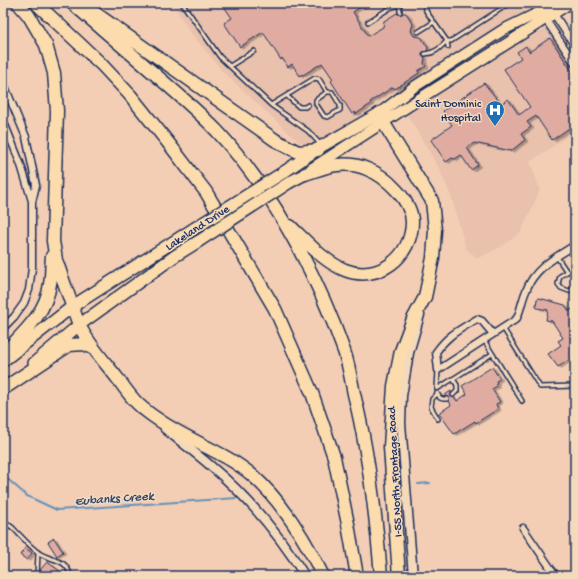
<svg xmlns="http://www.w3.org/2000/svg" width="578" height="579" font-family="'Gochi Hand',sans-serif">
  <defs>
    <filter id="shadow"><feDropShadow dx="3" dy="1.5" stdDeviation="0" flood-color="#0004"/></filter>
  </defs>
  <rect width="100%" height="100%" fill="#f3ceb4"/>
  <filter id="ink" filterUnits="userSpaceOnUse"><feTurbulence type="fractalNoise" baseFrequency=".025" numOctaves="2"/><feDisplacementMap in="SourceGraphic" scale="8" xChannelSelector="R" yChannelSelector="G"/><feConvolveMatrix kernelMatrix="1 2 1 2 8 2 1 2 1" color-interpolation-filters="sRGB"/></filter>
  <g filter="url(#ink)">
    <!-- built -->
    <path fill="#e9c1ac" d="M172,3H527L526,4L549,32L575,72V131L530,162L540,190L521,232L504,245L478,258L466,249L452,199L440,170L412,123L393,94L328,136L307,144L299,142L223,72L190,32Z"/>
    <g fill="none" stroke-linecap="round" stroke-linejoin="round">
      <!-- stream -->
      <path stroke="#6592ba" stroke-width="2" d="M3,475L27,496L57,510L237,498
        M418,484L430,483"/>
    </g>
    <!-- building -->
    <path fill="#e0aca1" stroke="#1b2f5e" filter="url(#shadow)" d="M227,3H366L353,12L368,36L383,27L384,21L397,13L400,15L403,13H406L413,24L411,31L414,36L421,37L428,48L427,51L422,53V56L425,57L424,64L426,66L418,71L419,73L395,89L393,87L370,102L371,104L356,114L355,112L352,114L331,81L333,79L322,63L303,75L302,74L300,76L292,64L288,67L282,58L281,60L263,32L240,47L224,23L232,18L223,5Z
      M550,38L575,76V124L552,140L536,116L527,122L531,127L521,134L525,140L511,151L474,143L467,148L478,165L471,170L461,155L455,159L452,158L446,162L431,140L452,125L443,111L484,83L501,104L508,99L519,115L530,107L504,69L521,58L517,52L526,46L529,52Z
      M539,298L565,305L569,311L575,307V356L558,367L548,354L561,345L558,341L563,338L552,321L546,320L548,310L537,308L536,306L537,299Z
      M492,367L500,379L496,381L497,383L495,384L497,386L492,389L500,402L496,404L498,409L476,423L475,421L454,434L439,413L451,405L449,401V397L445,395L451,391V397L455,398L457,401L467,394L462,386Z
      M54,538L63,552L57,556L48,542Z
      M25,548L32,553L27,560L20,555Z
      M47,562L57,569L66,576H44L40,574V570Z"/>
    <g fill="none" stroke-linecap="round" stroke-linejoin="round">
      <!-- service casing -->
      <g stroke="#1b2f5e" stroke-width="6">
        <path id="service" d="M182,3L220,57L271,105L308,131L321,145
          M425,3L426,11L447,41L448,47
          M537,3L542,10
          M400,12V5L401,3
          M368,22L390,8L400,5
          M418,32L434,22
          M425,54C435,53 439,49 447,41H451L510,3
          M230,66L254,51
          M287,96L299,107H305L308,105
          M271,105L315,78L319,79L327,92H332L340,105V110L328,117L324,116L316,104V100L327,92
          M557,257L567,272L575,267
          M567,272L560,276L558,284L561,288L569,291L575,288
          M503,328L540,387L575,386
          M484,340L522,401
          M438,370L437,389L492,354
          M437,393L440,398L443,399H447
          M437,394L432,399L431,407L438,419
          M453,395L457,391V385L453,379
          M3,524L9,525L13,528C21,536 29,546 39,553C50,561 68,558 70,576
          M37,576L38,552"/>
      </g>
      <!-- minor casing -->
      <g stroke="#1b2f5e" stroke-width="9">
        <path id="minor" d="M554,12V14L575,46
          M544,17L575,64
          M3,82L26,137L36,185L32,202V268L29,290L24,303L14,317L3,328
          M3,120L21,165L32,201
          M493,334L482,321L477,319C459,330 448,335 436,352L438,370L515,320L517,318C521,309 522,300 526,291C534,268 556,257 575,245
          M523,528L556,576"/>
      </g>
      <!-- tertiary casing -->
      <g stroke="#1b2f5e" stroke-width="11">
        <path id="tertiary" d="M165,429C181,442 197,454 212,467C249,498 280,536 305,576
          M413,576L401,423L402,396L409,353L420,315"/>
      </g>
      <!-- primary casing -->
      <g stroke="#1b2f5e" stroke-width="13">
        <path id="primary" d="M507,28L542,11L554,3
          M514,39L570,3
          M411,89L503,30
          M419,99L511,41
          M380,113L409,91
          M311,169L416,101"/>
      </g>
      <!-- trunk casing -->
      <g stroke="#1b2f5e" stroke-width="14">
        <path id="trunk" d="M284,172L322,146L380,113
          M290,182L305,174
          M3,361L73,306L195,228
          M34,363L79,325L175,256L199,241"/>
      </g>
      <!-- motorway casing -->
      <g stroke="#1b2f5e" stroke-width="15">
        <path id="motorway" d="M18,3L29,16L46,45L54,73L57,111L53,241L56,260L79,325C89,345 104,361 118,379C124,387 130,396 137,403C145,411 163,423 173,429C200,445 228,455 252,475C283,502 305,539 323,576
          M36,3L101,64L130,95L170,145L206,192L275,309L312,393L334,457L348,524L357,576
          M72,3C100,27 129,52 157,76C178,94 199,112 217,131C273,191 317,275 344,351C349,365 351,380 354,394C369,454 376,515 381,576
          M92,11L275,140L298,152L318,150
          M380,113L383,122L432,201L435,230L433,258L425,297L413,319L401,351L394,386L390,447L399,576
          M290,226C307,242 323,261 345,270C378,283 412,257 412,222C412,201 386,176 367,169C358,165 346,164 337,165C326,166 315,171 305,174
          M3,354C23,333 46,314 50,284C52,275 51,265 52,256
          M3,389L69,345L84,344L93,348"/>
      </g>
      <!-- service -->
      <use href="#service" stroke="#f5d9bb" stroke-width="3"/>
      <!-- minor -->
      <use href="#minor" stroke="#f5d9bb" stroke-width="6"/>
      <!-- tertiary -->
      <use href="#tertiary" stroke="#f5d9bb" stroke-width="8"/>
      <!-- primary -->
      <use href="#primary" stroke="#fcdcac" stroke-width="10"/>
      <!-- trunk -->
      <use href="#trunk" stroke="#fcdcac" stroke-width="11"/>
      <!-- motorway -->
      <use href="#motorway" stroke="#fcdcac" stroke-width="12"/>
      <!-- trunk-bridge casing -->
      <g stroke="#1b2f5e" stroke-width="14" stroke-linecap="butt">
        <path id="trunk-bridge" d="M195,228L284,172
          M199,241L290,182"/>
      </g>
      <!-- trunk-bridge -->
      <use href="#trunk-bridge" stroke="#fcdcac" stroke-width="11"/>
    </g>
  </g>
  <!-- icons -->
  <defs>
    <g id="hospital-pin" transform="scale(1)"><path d="M0 17L-7.5 6A9.5 9.5 0 1 1 7.5 6Z" fill="#1f6fb2" stroke="#f5d9bb"/><path d="M-5-5h3v3.5h4V-5h3V5h-3V1.5h-4V5h-3Z" fill="#fff"/></g>
  </defs>
  <g fill-rule="evenodd">
    <use href="#hospital-pin" x="495" y="110"/>
  </g>
  <g text-anchor="middle" stroke-width="3" stroke-linejoin="round" paint-order="stroke">
    <!-- poi labels -->
    <g font-size="12" fill="#1b2f5e" stroke="#f5d9bb" text-anchor="end">
      <text x="481" y="107">Saint Dominic<tspan x="481" dy="14">Hospital</tspan></text>
    </g>
    <!-- street labels -->
    <g font-size="12" fill="#1b2f5e" stroke="#f5d9bb">
      <text transform="translate(197 227) rotate(-33)" y="4">Lakeland Drive</text>
      <text transform="translate(394 472) rotate(-93)" y="4">I-55 North Frontage Road</text>
    </g>
    <!-- water labels -->
    <g font-size="13" font-style="italic" fill="#2d4875" stroke="#f5d9bb">
      <text transform="translate(114 497) rotate(-4)" y="5">Eubanks Creek</text>
    </g>
  </g>
  <!-- margin -->
  <rect width="578" height="579" fill="none" stroke="#f5d9bb" stroke-width="16"/>
  <rect x="8" y="8" width="562" height="563" fill="none" stroke="#1b2f5e" stroke-width="1.5" filter="url(#ink)"/>
</svg>
